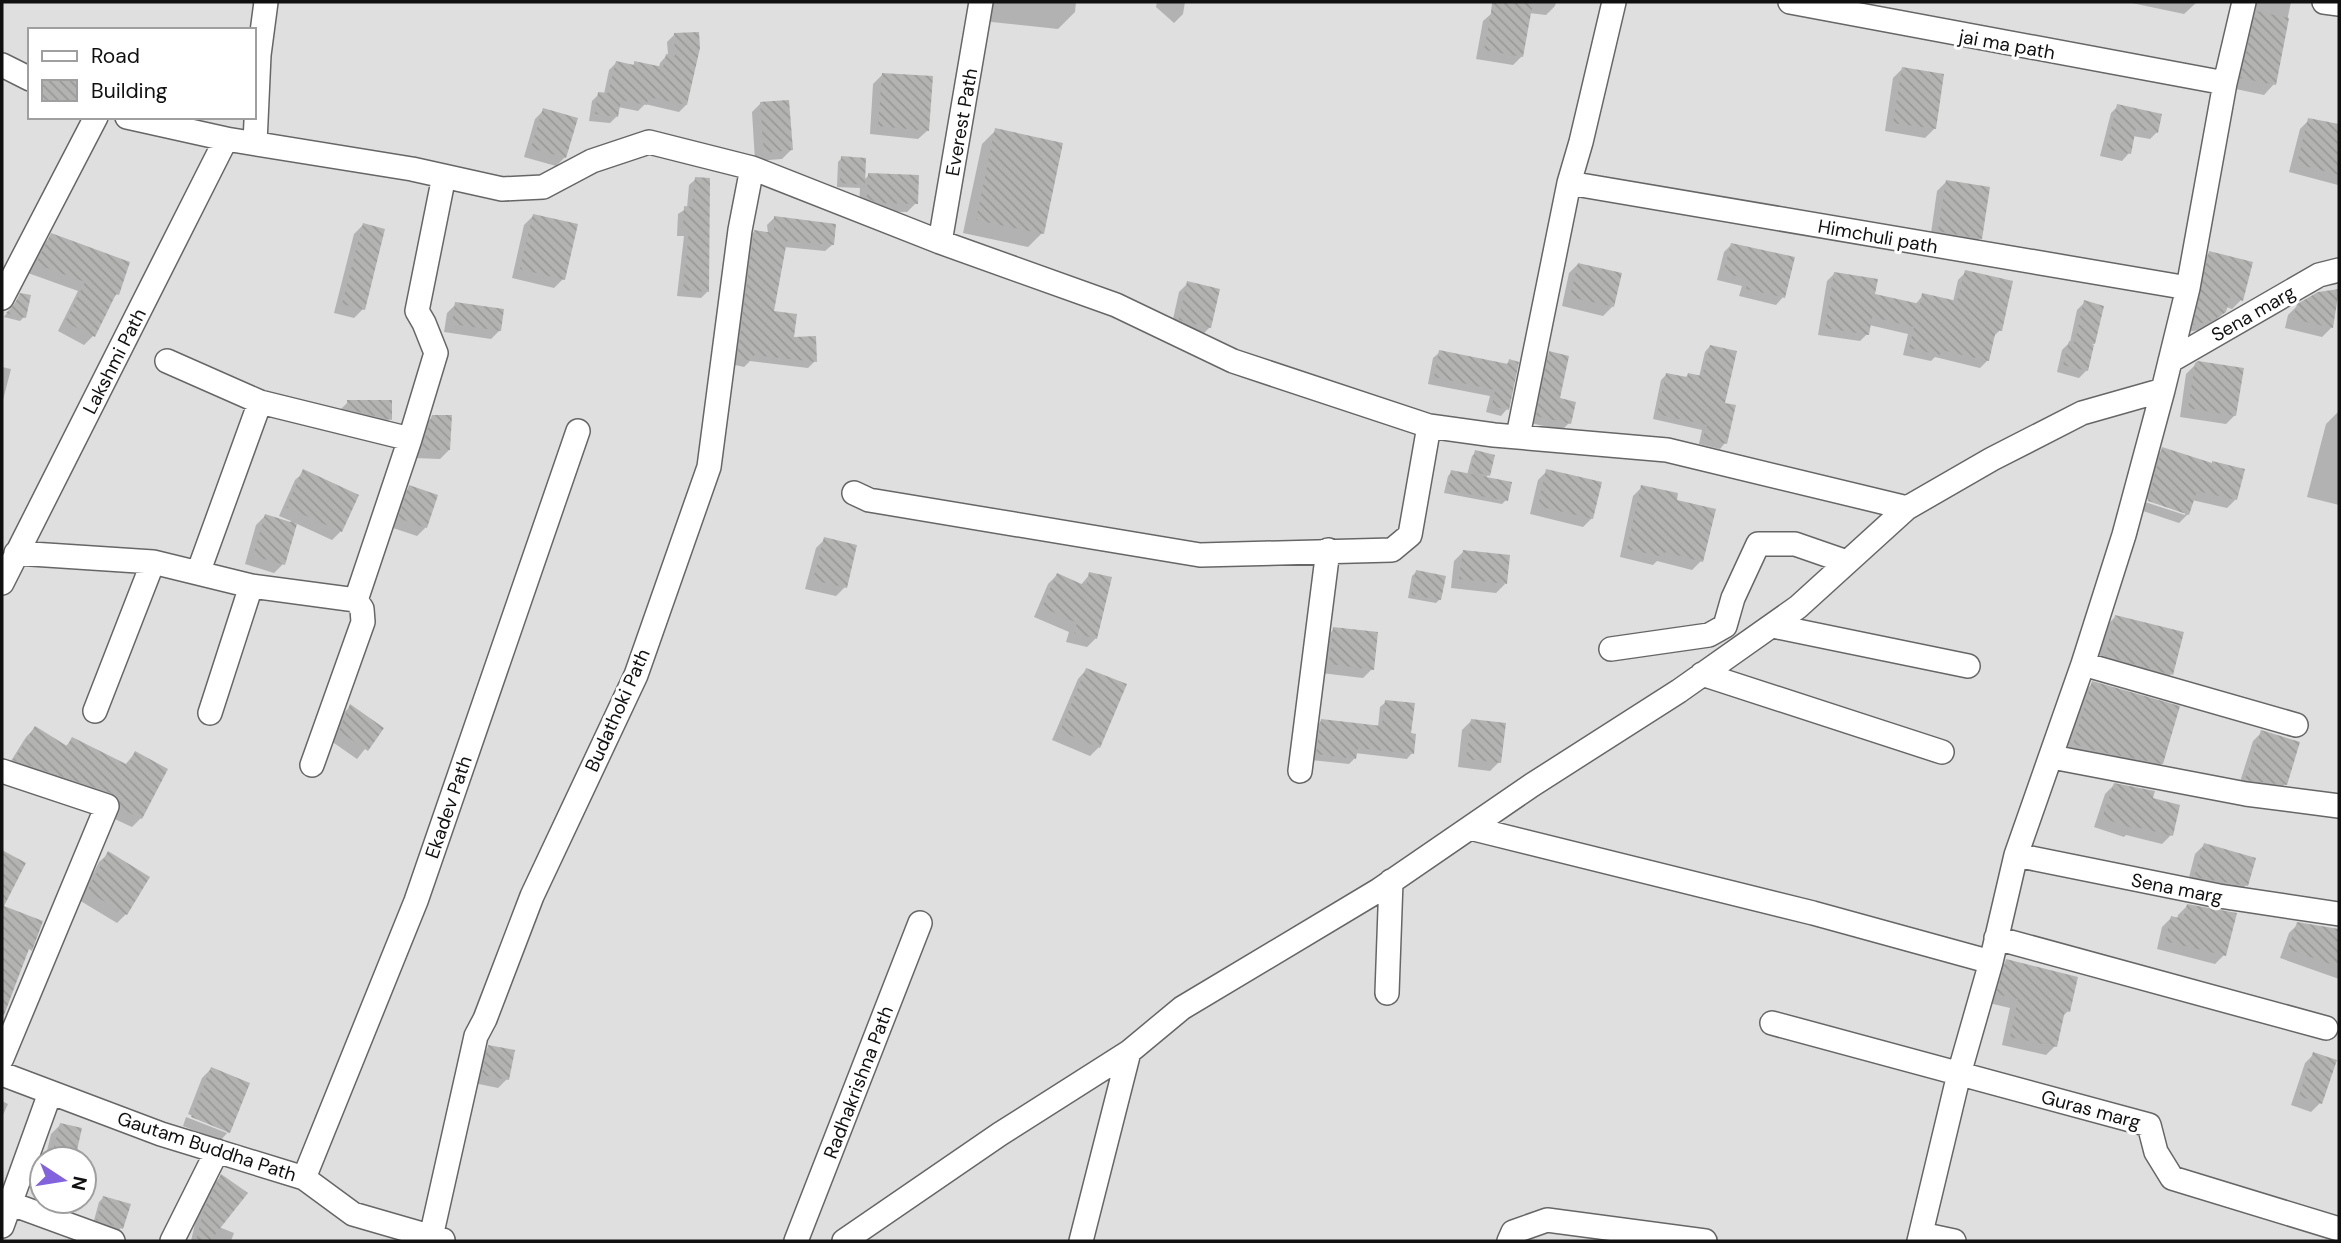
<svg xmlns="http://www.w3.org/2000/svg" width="2341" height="1243" font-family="'DM Sans',sans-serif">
  <defs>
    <pattern id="building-back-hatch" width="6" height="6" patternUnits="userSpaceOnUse" patternTransform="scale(1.75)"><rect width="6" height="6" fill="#b3b3b2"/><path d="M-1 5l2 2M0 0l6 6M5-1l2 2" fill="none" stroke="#999998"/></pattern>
  </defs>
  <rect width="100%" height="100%" fill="#dfdfe0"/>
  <!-- shadow -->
  <path fill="#0003" d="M983,2H1076L1075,12L1058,29L982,21Z
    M1157,2H1185L1183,14L1174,23L1156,7Z
    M1492,2H1556L1555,6L1546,15L1529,13L1522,56L1513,65L1476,59L1483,21L1491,14Z
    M2127,2H2197L2184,14Z
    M2250,2H2291L2274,84L2264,95L2231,88Z
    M674,35L686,105L679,112L645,104L638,111L618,107L617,116L610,123L589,121L592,101L599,94H604L609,70L616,63L632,66L635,63L659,68L660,63L668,54L667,42Z
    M1902,69L1934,129L1925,138L1885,131L1893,78Z
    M882,75L927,131L918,139L870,134L873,84Z
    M761,103L791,150L782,159L755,161L752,112Z
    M2118,106L2157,132L2150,139L2133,136L2129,153L2122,161L2100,156L2111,113Z
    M544,110L565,157L556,166L524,157L535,119Z
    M2309,120L2339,126L2338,185L2289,172L2300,129Z
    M996,130L1042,233L1028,247L963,233L982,144Z
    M842,158L863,181L869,175L916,203L907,212L869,211L859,207L860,188L837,187L838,162Z
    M696,179L707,292L701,298L677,296L684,236H677L678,214L687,208L689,185Z
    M1946,182L1980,238L1971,247L1930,240L1937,191Z
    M533,216L563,279L554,288L512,278L524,225Z
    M774,218L832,245L825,251L784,247L772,312L792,338L815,361L808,368L750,361L744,367L731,364L748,238L755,231L768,233L767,225Z
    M363,225V309L354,318L334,313L354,234Z
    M52,235L117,294L111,300L93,336L84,345L58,331L78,291L28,273L43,245Z
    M1731,245L1783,297L1776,305L1739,296L1742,286L1717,280L1724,252Z
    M2209,253L2241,300L2232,309L2226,307L2225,312L2215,321L2200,330L2186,332L2200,262Z
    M1578,264L1620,274L1612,307L1603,316L1562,306L1569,273Z
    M1966,272L2000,330L1993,337L1988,360L1980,368L1935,357L1931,361L1903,355L1908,334L1869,325L1867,334L1860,341L1818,335L1827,281L1834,274L1873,296L1915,305L1923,295L1953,302L1958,280Z
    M1188,283L1210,327L1201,336L1171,328L1179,292Z
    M2339,291L2331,328L2322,337L2285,328L2288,315L2298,305L2319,293Z
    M21,295L24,317L20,321L4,317Z
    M2085,302L2093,343L2090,346L2087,370L2079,378L2057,372L2062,350L2070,342L2077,310Z
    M456,304L500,330L491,339L444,332L447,313Z
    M1710,346L1723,404L1725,443L1720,449L1699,444L1702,430L1653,419L1661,380L1667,374L1685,378L1688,375L1699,377L1705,352Z
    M1440,352L1506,365L1509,361L1507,409L1501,416L1486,412L1490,396L1428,384L1433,358Z
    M1550,353L1557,400L1569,423L1562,430L1530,423L1543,360Z
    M2196,364L2235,415L2226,424L2180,417L2186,374Z
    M2,367L11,369L2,404Z
    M348,402L390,419L381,428L339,411Z
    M2339,411V505L2307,497L2326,424Z
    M433,416L449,450L440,459L414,458L424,426Z
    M2163,449L2236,499L2227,508L2192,500L2188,514L2179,523L2140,510L2142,501L2185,515V511L2143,498L2154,458Z
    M1476,452L1488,475L1485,479L1506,500L1502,504L1444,493L1448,476L1452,472L1467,475L1472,456Z
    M1547,471L1592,518L1583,527L1530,514L1538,480Z
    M304,472L357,496L341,531L332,540L295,523L283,564L274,573L245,564L256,525L265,516L290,523L291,521L279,516L295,480Z
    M410,487L426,527L417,536L390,527L401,496Z
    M1642,487L1675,501L1701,561L1692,570L1657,561L1653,565L1620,557L1633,496Z
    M825,539L845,587L836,596L805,589L816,548Z
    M1463,552L1505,584L1496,593L1451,588L1454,561Z
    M1416,572L1440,599L1436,603L1408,598L1412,576Z
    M1090,574L1096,638L1087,647L1066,642L1069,632L1034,617L1048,584L1057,575L1080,586Z
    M2116,616L2171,674L2162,683L2097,665L2107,625Z
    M1334,629L1372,669L1363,678L1321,673L1325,638Z
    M1086,670L1099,747L1090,756L1052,740L1078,679Z
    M2093,683L2162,763L2148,777L2060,758L2079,697Z
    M1386,702L1409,735L1412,753L1407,759L1355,753V758L1349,764L1311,760L1316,727L1321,721L1378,727L1380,707Z
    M350,707L381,729L357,759L331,741L341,715Z
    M1471,721L1499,762L1490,771L1458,767L1462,730Z
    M35,728L65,747L73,739L125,765L135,753L141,818L132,827L6,769L26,737Z
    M2262,732L2285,784L2276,793L2238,788L2253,741Z
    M2114,785L2151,800L2171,835L2162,844L2126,835L2124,837L2094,827L2105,794Z
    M2204,845L2246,885L2237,894L2187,885L2195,854Z
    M108,854L148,878L126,914L117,923L79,900L99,862Z
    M2187,906L2224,955L2215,964L2157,949L2162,927L2171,918L2177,919L2178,915Z
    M2298,924L2339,930V979L2280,958L2289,933Z
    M2007,961L2068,1011L2062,1017L2055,1046L2046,1055L2002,1045L2010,1008L1989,1003L1998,970Z
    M489,1047L507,1079L498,1088L474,1083L480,1056Z
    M2314,1054L2320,1103L2311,1112L2291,1105L2305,1063Z
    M211,1069L228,1132L220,1141L183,1126L186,1117L227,1133V1130L188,1114L202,1078Z
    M2,1101L8,1104L2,1117Z
    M60,1125L73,1159H45L51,1134Z
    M222,1176L219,1227L234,1233L231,1241H191L196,1219L213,1184Z
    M103,1198L121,1228L117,1232L93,1224L99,1202Z"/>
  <!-- building -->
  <path fill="url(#building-back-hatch)" d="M1493,2H1533L1523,57L1484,50Z
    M2256,11L2289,18L2276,85L2240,78Z
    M699,32L700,48L687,105L648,97L647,105L621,100L618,117L595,114L598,92L608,93L616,61L634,65V61L663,67L666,54L675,56L674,33Z
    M1902,67L1944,74L1936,129L1893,123Z
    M882,73L933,76L929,131L878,126Z
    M789,100L793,150L764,153L760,102Z
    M2117,104L2162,114L2158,133L2136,128L2131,154L2106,149Z
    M543,108L578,118L566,158L531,148Z
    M2308,118L2339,124V175L2297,164Z
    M995,128L1063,143L1044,234L976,220Z
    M841,156L866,158L865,185L840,183Z
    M868,173L919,175L918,204L878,203L867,198Z
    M695,177L710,178L709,292L683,290L689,230H683L684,206L692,207Z
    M1946,180L1990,187L1982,239L1938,231Z
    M533,214L578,224L565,280L520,269Z
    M774,216L836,224L834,245L787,241L774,311L797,314L794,337L816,336L817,362L754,355L753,361L737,358L754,230L774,233Z
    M363,223L385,229L365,310L342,304Z
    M51,233L130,262L119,295L116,294L95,337L65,322L85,282L36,264Z
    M1731,243L1795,257L1785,298L1746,289L1748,279L1723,273Z
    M2209,251L2253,262L2243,301L2230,297L2226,312L2211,321L2193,325Z
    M1578,263L1622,273L1614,307L1570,297Z
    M1965,270L2013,281L2002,331L1996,330L1989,361L1941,350L1940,355L1909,348L1914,327L1872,317L1869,335L1825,328L1834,272L1878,279L1875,294L1920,304L1922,293L1957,301Z
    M1187,281L1220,289L1211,328L1179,320Z
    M2339,289L2333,328L2293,319L2297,304L2318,292Z
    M20,293L31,295L26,318L6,313L14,305Z
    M2084,300L2104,306L2095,344H2092L2094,345L2088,371L2063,365L2069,341L2075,342Z
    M455,302L504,309L501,331L452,324Z
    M1710,345L1737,351L1725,403L1736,405L1727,444L1703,438L1707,425L1657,414L1666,373L1687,377L1688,373L1702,376Z
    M1439,350L1508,364L1509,359L1519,362L1509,410L1492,406L1495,390L1434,377Z
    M1549,351L1569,356L1560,398L1576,402L1571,424L1536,416Z
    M2198,361L2244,368L2236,416L2188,408L2195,363Z
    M347,400H392V420L347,409Z
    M432,415H452L450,450H421Z
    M2162,447L2212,463V461L2245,469L2237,500L2197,491L2189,515L2148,501Z
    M1475,450L1495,455L1490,476L1470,471Z
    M303,469L359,495L342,532L286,507Z
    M1546,469L1602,482L1593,519L1538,506Z
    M1451,470L1512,482L1508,501L1447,490Z
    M409,485L438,495L427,528L398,518Z
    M1641,485L1678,493L1677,500L1716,509L1703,562L1665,552L1664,557L1627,549Z
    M265,514L297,524L285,565L253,556Z
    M824,537L857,545L847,588L813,580Z
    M1463,550L1510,555L1507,584L1459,579Z
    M1416,570L1446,576L1441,600L1411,595Z
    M1089,572L1112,577L1097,639L1074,633L1077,623L1042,607L1057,573L1086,586Z
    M2115,615L2184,632L2173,675L2105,656Z
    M1333,627L1378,632L1374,670L1329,664Z
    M1086,668L1127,684L1100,748L1060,731Z
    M2092,681L2180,706L2163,764L2097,751L2073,744Z
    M1385,700L1415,703L1411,733L1416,734L1414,754L1358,748L1356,759L1316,754L1321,719L1382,726Z
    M350,704L384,728L368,751L339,731Z
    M1471,719L1506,723L1501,763L1466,759Z
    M35,726L67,746L72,737L128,765L135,751L168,769L142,819L120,808L118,798L111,793L13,760Z
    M2261,730L2300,742L2287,785L2245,780Z
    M2114,783L2155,791L2153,798L2180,805L2173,836L2136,827L2135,829L2102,818Z
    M2204,843L2256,858L2248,886L2194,877Z
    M2,850L26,863L4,906L43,921L32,951L29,949L4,1015H2Z
    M108,851L150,877L127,915L87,891Z
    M2187,904L2237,913L2226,956L2165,941L2171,916L2183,919Z
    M2297,922L2339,929V967L2288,949Z
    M2006,959L2078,977L2070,1012L2065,1011L2057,1047L2010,1037L2018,999L1996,994Z
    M488,1045L515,1050L509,1080L482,1075Z
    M2313,1052L2337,1060L2322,1104L2299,1096Z
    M211,1067L250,1083L230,1133L191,1117Z
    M60,1123L82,1128L75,1159H51Z
    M221,1174L248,1193L210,1241H196L204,1209Z
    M103,1196L131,1204L123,1229L96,1220Z"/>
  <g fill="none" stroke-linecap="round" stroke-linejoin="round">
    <!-- street casing -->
    <g stroke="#666667" stroke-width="26">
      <path id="street" d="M1790,2L2225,83
        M2324,2L2339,4
        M2,65L30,79
        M127,117L226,139L412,169L502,189L543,187L592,161L649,142L752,168L940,242L1116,305L1233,361L1429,426L1494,435L1667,450L1907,508L1992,459L2082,413L2163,390
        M255,143L259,55L266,2
        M1569,183L2188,288
        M940,242L981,2
        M2,298L96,117
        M167,361L260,402L410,439L436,353L424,323L417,311L444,176
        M2170,361L2319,275L2339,270
        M1518,436L1569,183L1581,142L1614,2
        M854,493L869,500L1200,555L1392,550L1410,535L1429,426
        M16,553L153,562L251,586L356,600
        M198,573L260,402
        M2,583L226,139
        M1773,626L1968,666
        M1611,649L1709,635L1725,626L1733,598L1758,544H1795L1847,562
        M2083,664L2296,725
        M1702,674L1942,752
        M95,711L153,562
        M210,713L251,586
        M2052,757L2246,794L2339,806
        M312,765L363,622L362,609L356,600L410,439
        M2,771L107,806L2,1058
        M1300,771L1328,550
        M1470,828L1813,913L1991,962
        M2016,855L2219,896L2339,914
        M1996,938L2326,1028
        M1387,993L1391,881
        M1772,1023L2149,1125L2156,1152L2172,1178L2339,1229
        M2,1074L161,1134L304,1178L353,1214L443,1240
        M304,1178L416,901L578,431
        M9,1203L113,1241
        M2,1226L50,1093
        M1921,1234L1954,1241
        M431,1237L476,1036L485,1019L532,896L636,675L709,467L740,230L752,168
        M172,1241L217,1151
        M796,1241L920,923
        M844,1241L1000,1134L1129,1052L1182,1008L1379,890L1532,785L1679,691L1798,607L1907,508
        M1081,1241L1129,1052
        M1509,1241L1513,1232L1547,1220L1705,1241
        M1919,1241L1959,1074L1991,962L2016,855L2083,664L2124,535L2163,390L2188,288L2225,83L2244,2"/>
    </g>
    <!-- street -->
    <use href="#street" stroke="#fff" stroke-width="23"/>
  </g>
  <g text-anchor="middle" stroke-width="6" stroke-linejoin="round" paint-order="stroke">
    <!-- street labels -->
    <g font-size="19" fill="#101011" stroke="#fff">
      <text transform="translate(2007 44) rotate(10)" y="7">jai ma path</text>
      <text transform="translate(961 122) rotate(-80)" y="7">Everest Path</text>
      <text transform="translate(1878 236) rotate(10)" y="7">Himchuli path</text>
      <text transform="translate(2253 313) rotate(-30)" y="7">Sena marg</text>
      <text transform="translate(114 361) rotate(-63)" y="7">Lakshmi Path</text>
      <text transform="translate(617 710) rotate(-66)" y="7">Budathoki Path</text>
      <text transform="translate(448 807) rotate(-71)" y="7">Ekadev Path</text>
      <text transform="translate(2177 888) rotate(11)" y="7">Sena marg</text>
      <text transform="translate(858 1082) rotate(-69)" y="7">Radhakrishna Path</text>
      <text transform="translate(2091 1109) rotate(15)" y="7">Guras marg</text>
      <text transform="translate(207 1146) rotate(18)" y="7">Gautam Buddha Path</text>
    </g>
  </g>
  <!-- border -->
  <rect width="2341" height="1243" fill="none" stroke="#101011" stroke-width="7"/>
  <!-- legend -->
  <rect x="28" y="28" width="228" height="91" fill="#ffffff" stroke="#9f9fa0" stroke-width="2"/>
  <rect x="42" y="51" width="35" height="10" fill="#ffffff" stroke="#9f9fa0" stroke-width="2"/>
  <text x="91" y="63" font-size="21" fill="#101011">Road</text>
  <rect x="42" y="80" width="35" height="21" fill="url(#building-back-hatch)" stroke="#9f9fa0" stroke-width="2"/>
  <text x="91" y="98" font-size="21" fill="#101011">Building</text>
  <!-- north arrow -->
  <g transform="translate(63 1180) rotate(102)"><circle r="33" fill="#ffffff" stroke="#9f9fa0" stroke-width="2"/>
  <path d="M0-5L12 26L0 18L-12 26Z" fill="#8362dd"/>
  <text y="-10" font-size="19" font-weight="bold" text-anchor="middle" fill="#101011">N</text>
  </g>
</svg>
